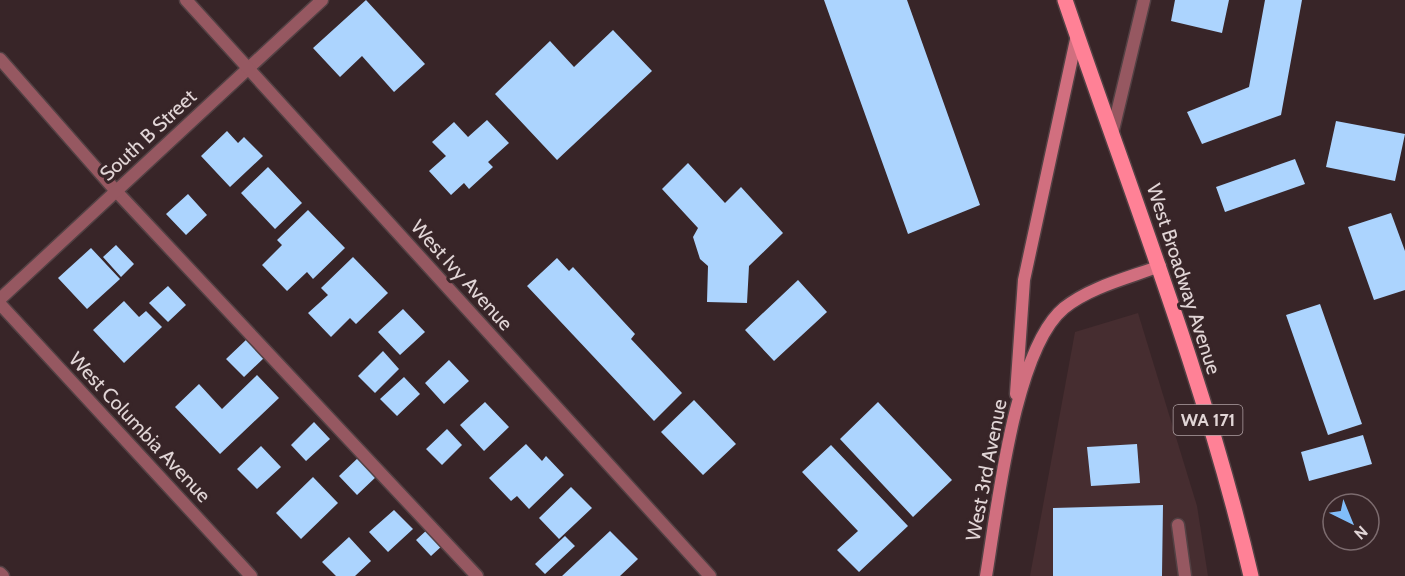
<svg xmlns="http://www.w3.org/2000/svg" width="1405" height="576" font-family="Cabin,sans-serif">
  <rect width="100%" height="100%" fill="#382528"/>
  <!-- built -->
  <path fill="#462d30" d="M1138,313L1197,506L1208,576H1030L1075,332Z"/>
  <!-- building -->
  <path fill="#acd4fe" d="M366,0L425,64L394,92L362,56L340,77L313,48Z
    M824,0H907L980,205L908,234Z
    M1175,0H1229L1222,33L1171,21Z
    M1265,0H1302L1281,115L1202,144L1187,112L1249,87Z
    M613,30L652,71L557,160L495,94L550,41L574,67Z
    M487,120L509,143L488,162L493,167L469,189L464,183L451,195L429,171L446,156L432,142L454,122L468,137Z
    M1336,121L1405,134L1395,181L1326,167Z
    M227,131L238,143L244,137L263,156L230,187L201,156Z
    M1295,159L1305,184L1225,212L1216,187Z
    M688,163L725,203L741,187L783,233L749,266L747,303L707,302L708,266L700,259L693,237L698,228L662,189Z
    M268,167L302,203L275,229L241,193Z
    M188,194L207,215L186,235L166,214Z
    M308,210L345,248L313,279L307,272L287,291L262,265L282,245L277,240Z
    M1391,213L1405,251V290L1374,300L1348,227Z
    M116,245L134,264L121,277L103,257Z
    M91,248L120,279L87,309L58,278Z
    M353,257L388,293L356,324L350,318L331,337L308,313L328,295L321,288Z
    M557,258L569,271L573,267L635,334L631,339L682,393L654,421L527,286Z
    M798,280L827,312L774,361L745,330Z
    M168,286L186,305L168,322L149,303Z
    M124,301L139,317L146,311L162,327L124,363L93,330Z
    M1320,304L1362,424L1328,435L1286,315Z
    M403,309L425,332L400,355L378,332Z
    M247,339L265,357L244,377L226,359Z
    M383,351L399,369L375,393L358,376Z
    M449,360L469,381L444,404L425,383Z
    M257,375L279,398L220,454L175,407L199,384L222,409Z
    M404,377L420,394L397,416L380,399Z
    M694,400L736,444L703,475L661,432Z
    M485,402L509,427L484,451L460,425Z
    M878,402L952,480L913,517L840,439Z
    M314,422L330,439L306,461L291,445Z
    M447,429L462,445L442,465L426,449Z
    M1363,435L1372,464L1309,481L1301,452Z
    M526,444L542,461L546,456L564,475L529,509L517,496L511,501L489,478Z
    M1137,444L1140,483L1091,486L1087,447Z
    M831,445L908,526L859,572L837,550L858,531L802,472Z
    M261,446L281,467L257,489L237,469Z
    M360,456L378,475L357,495L339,476Z
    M313,477L338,503L301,539L276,513Z
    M571,487L592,508L559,539L539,518Z
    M1163,505L1162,576H1053V508Z
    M394,510L413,529L388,552L369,532Z
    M428,529L443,545L431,556L416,540Z
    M610,531L638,559L620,576H562Z
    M565,536L575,546L545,574L535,564Z
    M349,537L371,561L355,576H336L322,562Z"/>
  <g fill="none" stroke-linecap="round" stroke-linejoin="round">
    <!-- service casing -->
    <g stroke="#534144" stroke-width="15">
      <path id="service" d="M0,59L116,191L477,576
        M1178,525L1185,576
        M0,573L3,576"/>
    </g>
    <!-- minor casing -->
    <g stroke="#534144" stroke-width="15">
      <path id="minor" d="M1112,134L1144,0
        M0,299L322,0
        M0,304L251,576"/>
    </g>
    <!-- tertiary casing -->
    <g stroke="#534144" stroke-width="15">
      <path id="tertiary" d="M186,0L710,576"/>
    </g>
    <!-- secondary casing -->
    <g stroke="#534144" stroke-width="15">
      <path id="secondary" d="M1016,394L1024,280L1077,35
        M986,576C997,511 1014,349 1064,308C1090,287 1128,278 1160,266"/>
    </g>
    <!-- primary casing -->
    <g stroke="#534144" stroke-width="18">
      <path id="primary" d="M1065,0C1130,191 1205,379 1251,576"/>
    </g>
    <!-- service -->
    <use href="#service" stroke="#965861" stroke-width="12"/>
    <!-- minor -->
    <use href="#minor" stroke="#965861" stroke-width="12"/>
    <!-- tertiary -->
    <use href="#tertiary" stroke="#965861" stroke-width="12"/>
    <!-- secondary -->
    <use href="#secondary" stroke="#d16f7f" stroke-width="12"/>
    <!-- primary -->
    <use href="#primary" stroke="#ff8196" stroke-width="15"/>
  </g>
  <g text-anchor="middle" stroke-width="6" stroke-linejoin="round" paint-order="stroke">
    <!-- shield labels -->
    <rect fill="#382528" stroke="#aea0a2" stroke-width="1.5" x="1173.5" y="405" width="69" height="30" rx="4.5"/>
    <g font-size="18" font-weight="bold" fill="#e1d5d6">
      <text x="1208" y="426">WA 171</text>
    </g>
    <!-- street labels -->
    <g font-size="20" fill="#e1d5d6" stroke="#382528">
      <text transform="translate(148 135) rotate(-43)" y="7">South B Street</text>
      <text transform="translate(462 275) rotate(48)" y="7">West Ivy Avenue</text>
      <text transform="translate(1184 279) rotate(72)" y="7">West Broadway Avenue</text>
      <text transform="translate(140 427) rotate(47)" y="7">West Columbia Avenue</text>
      <text transform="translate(986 470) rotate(-79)" y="7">West 3rd Avenue</text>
    </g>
  </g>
  <!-- north arrow -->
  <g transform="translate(1351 522) rotate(137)"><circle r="28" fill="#382528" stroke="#7c6b6e" stroke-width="1.5"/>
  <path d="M0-4.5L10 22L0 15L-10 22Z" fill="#81bdfa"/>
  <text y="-9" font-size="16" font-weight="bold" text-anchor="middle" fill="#e1d5d6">N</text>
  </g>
</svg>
